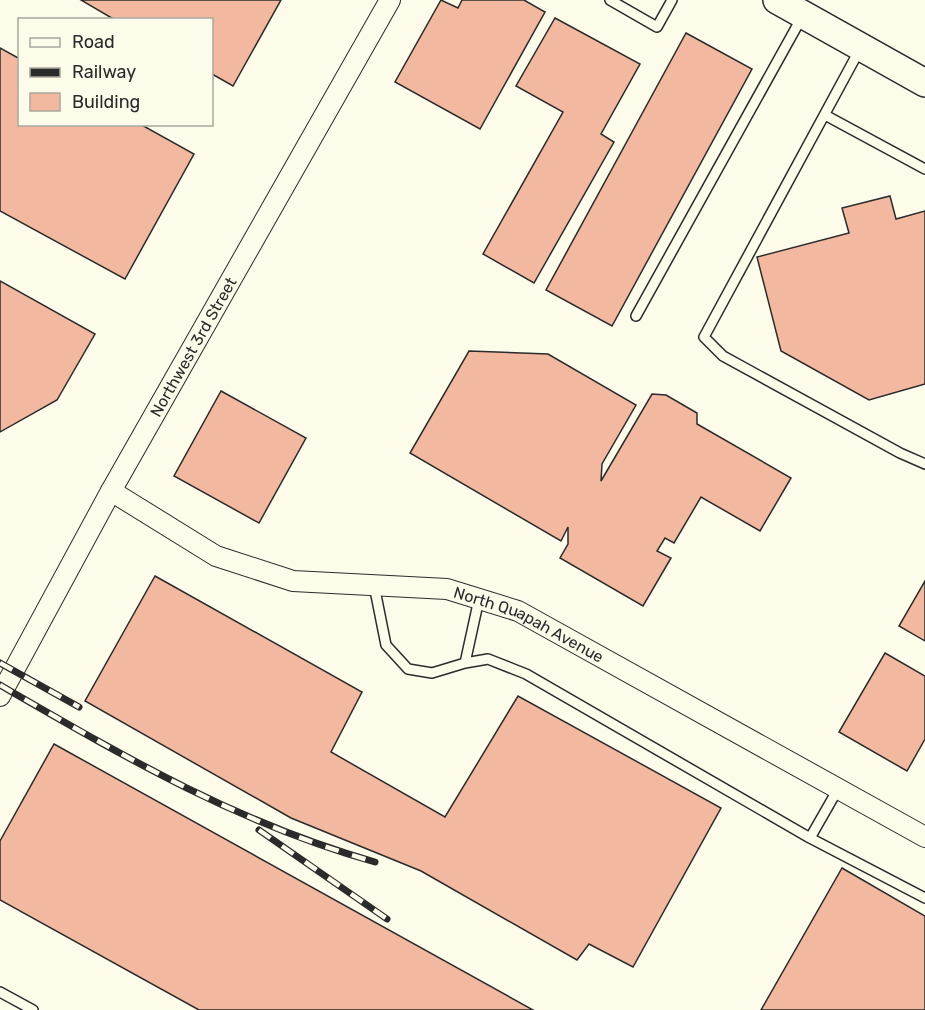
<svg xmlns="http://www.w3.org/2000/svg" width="925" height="1010" font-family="Rubik,sans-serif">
  <rect width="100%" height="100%" fill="#fdfbea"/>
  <!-- building -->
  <path fill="#f2b8a0" stroke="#2b2b2b" stroke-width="1.5" d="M81,0H281L233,86L212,74V20H115Z
    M441,0L458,8L462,0H524L545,12L480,129L395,82Z
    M555,18L640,64L601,134L614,142L534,283L483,254L563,112L516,86Z
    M686,33L752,69L612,326L546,290Z
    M0,48L20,59V124H140L194,154L125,279L0,211Z
    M890,196L896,219L925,211V384L869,400L781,351L757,257L849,233L842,208Z
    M0,281L95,334L57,400L0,432Z
    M469,351L548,354L636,405L602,464L601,481L652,394L666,395L697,413V424L791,478L760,531L701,497L674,543L665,538L657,551L671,558L643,606L560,558L568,544V527L561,541L410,453Z
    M221,391L306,438L259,523L174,476Z
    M155,576L362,692L331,752L445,817L518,696L721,808L633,967L589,944L577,960L421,871L291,818L85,701Z
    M925,581V641L899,626Z
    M885,653L925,676V739L907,771L839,732Z
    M54,744L533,1010H199L0,900V841Z
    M842,868L925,916V1010H761Z"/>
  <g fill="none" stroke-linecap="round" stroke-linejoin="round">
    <!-- service casing -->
    <g stroke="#2b2b2b" stroke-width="12">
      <path id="service" d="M610,0L657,27L672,0
        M860,49L704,337L723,356L900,453L925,464
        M825,115L925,169
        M636,316L802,17
        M374,585L386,645L408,669L432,673L465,663L479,599
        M465,663L488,659L526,674L810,838L925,898
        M810,838L838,789
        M0,992L33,1010"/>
    </g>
    <!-- minor casing -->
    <g stroke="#2b2b2b" stroke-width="22">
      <g id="minor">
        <path id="s1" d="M111,491L216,556L293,581L447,589L518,611L925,837"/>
        <path id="s2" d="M0,696L111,491L390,0"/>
      </g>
    </g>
    <!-- secondary casing -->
    <g stroke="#2b2b2b" stroke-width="30">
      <path id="secondary" d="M777,0L925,83"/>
    </g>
    <!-- service -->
    <use href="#service" stroke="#fdfbea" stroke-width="9"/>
    <!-- minor -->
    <use href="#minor" stroke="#fdfbea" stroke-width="20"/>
    <!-- secondary -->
    <use href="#secondary" stroke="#fdfbea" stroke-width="27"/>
    <!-- rail casing -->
    <g stroke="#2b2b2b" stroke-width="7">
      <path id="rail" d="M0,663L79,707
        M0,685C123,756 237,823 375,862
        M259,830L387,919"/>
    </g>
    <!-- rail -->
    <use href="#rail" stroke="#fdfbea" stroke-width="4.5" stroke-dasharray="14" stroke-linecap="butt"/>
  </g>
  <g text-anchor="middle" stroke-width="4.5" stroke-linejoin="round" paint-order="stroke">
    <!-- street labels -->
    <g font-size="16" fill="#2b2b2b" stroke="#fdfbea">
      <text dy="6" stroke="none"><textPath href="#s2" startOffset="399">Northwest 3rd Street</textPath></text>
      <text dy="6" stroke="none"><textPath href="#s1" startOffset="448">North Quapah Avenue</textPath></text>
    </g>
  </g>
  <!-- legend -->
  <rect x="18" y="18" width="195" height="108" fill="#fdfbea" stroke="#a9a89e" stroke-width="1.5"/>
  <rect x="30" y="38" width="30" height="9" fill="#fdfbea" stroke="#a9a89e" stroke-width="1.5"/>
  <text x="72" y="48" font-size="18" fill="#2b2b2b">Road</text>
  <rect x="30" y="68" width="30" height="9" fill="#2b2b2b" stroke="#a9a89e" stroke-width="1.5"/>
  <text x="72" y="78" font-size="18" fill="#2b2b2b">Railway</text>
  <rect x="30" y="93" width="30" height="18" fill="#f2b8a0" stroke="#a9a89e" stroke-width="1.5"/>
  <text x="72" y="108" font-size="18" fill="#2b2b2b">Building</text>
</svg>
